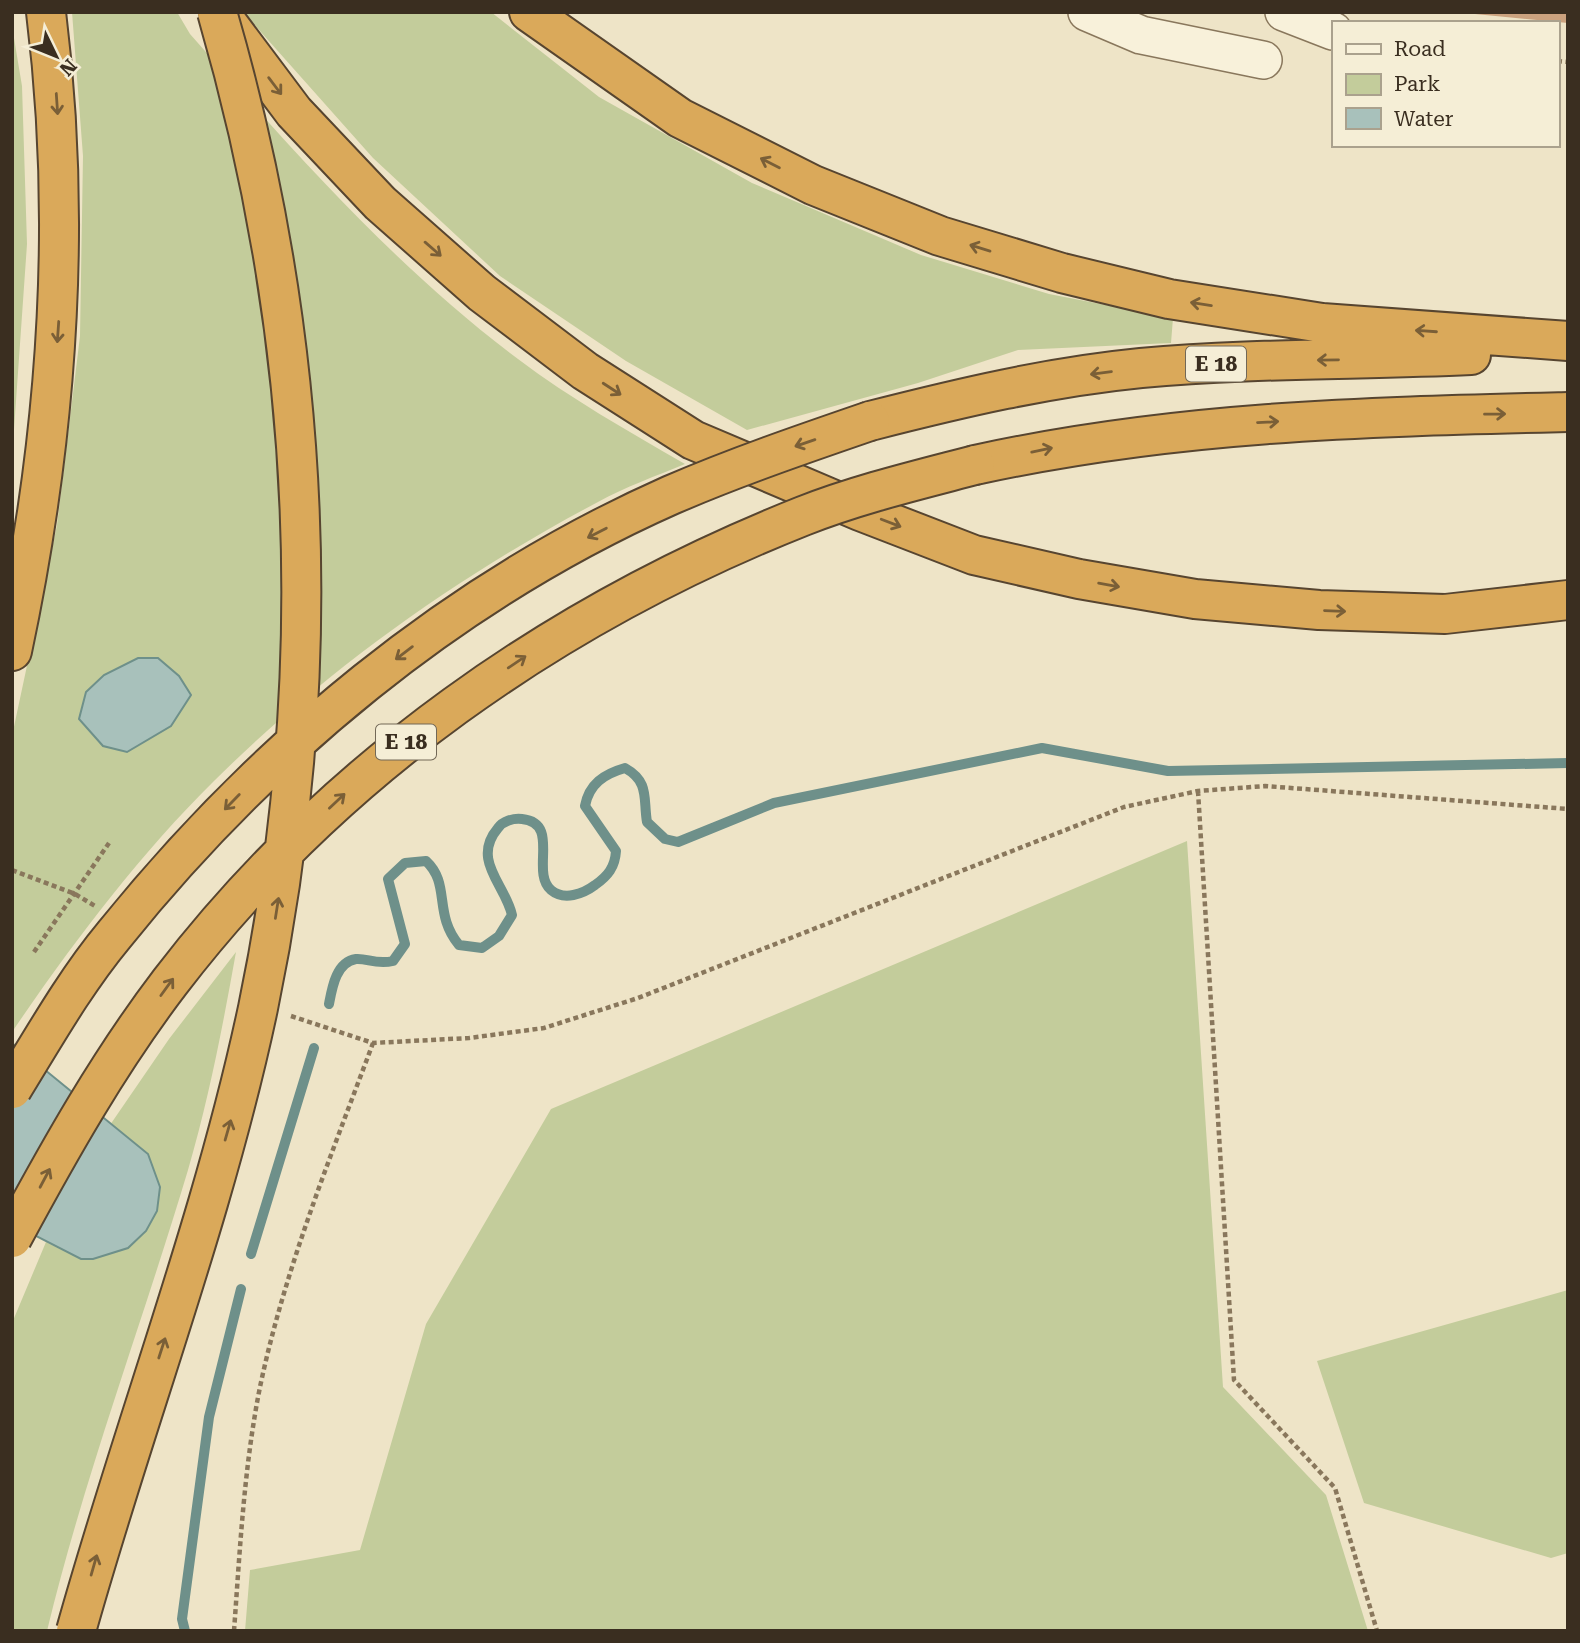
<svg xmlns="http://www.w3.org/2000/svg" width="1580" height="1643" font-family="'Roboto Serif',serif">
  <rect width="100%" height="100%" fill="#eee4c7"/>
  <!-- green -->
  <path fill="#c3cc9b" d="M72,12H177L190,34C292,150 394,266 518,359C571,399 628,431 685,464C656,476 625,487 598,502C458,576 326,670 214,781C138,856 72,944 12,1032V736L57,525L80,336L83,156Z
    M243,12H491L599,97L752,183L921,255L1049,294L1173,318L1171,343L1018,350L918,383L747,430L626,361L500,276L373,158Z
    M12,26L22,86L27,244L12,458Z
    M1187,841L1223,1387L1326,1495L1368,1631H245L250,1570L360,1550L426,1324L551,1109Z
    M236,952C223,1025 209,1098 188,1170C142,1324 85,1474 47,1631H12V1323L46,1242L81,1259L157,1211C164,1165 143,1153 110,1125L169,1039Z
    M1568,1290V1553L1551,1558L1364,1503L1317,1361Z"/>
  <!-- water -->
  <path fill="#a8c1bb" stroke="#6e908a" stroke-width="2" d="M138,658H158L179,676L191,695L171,726L127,752L103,746L79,719L86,692L104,675Z
    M12,1043L148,1154L160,1187L157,1211L146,1231L128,1248L93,1259H81L34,1235L12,1220Z"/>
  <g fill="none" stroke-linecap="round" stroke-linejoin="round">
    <!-- stream -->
    <path stroke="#6e908a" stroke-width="10" d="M329,1004C332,988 336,962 356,959C367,958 376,965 393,961L405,944L388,879L405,863L426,861C451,884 433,914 459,945L482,948L499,936L512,915C505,884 471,860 498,828C503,821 513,818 522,819C561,823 530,872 551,890C564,901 583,894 595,885C608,876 615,867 616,851L585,806C589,784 604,774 625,768C650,782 643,799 647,822L665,839L678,842L774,803L1042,748L1168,771L1568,763
      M251,1254L314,1048
      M185,1631L182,1619L209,1417L241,1289"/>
  </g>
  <!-- building -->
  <path fill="#cba27e" d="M1475,12H1568V23L1475,14Z"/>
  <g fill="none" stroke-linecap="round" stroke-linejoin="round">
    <!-- minor casing -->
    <g stroke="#89775c" stroke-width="40">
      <path id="minor" d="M1087,12L1141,35L1263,60
        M1284,12L1333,31"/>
    </g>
    <!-- highway casing -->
    <g stroke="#574530" stroke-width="42">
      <path id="highway" d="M219,12L294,112L380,203L482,293L585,371L693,440L860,511L974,555L1079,579L1195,599L1319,610L1445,614L1568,600
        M529,12L680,118L813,185L940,236L1062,273L1169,299L1322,323L1568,341
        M870,421C960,398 1049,377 1141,368C1251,358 1362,360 1471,355
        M975,465C1176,421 1364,417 1568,412
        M12,651C57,439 73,227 46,12"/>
    </g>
    <!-- path -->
    <path stroke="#89775c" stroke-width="4.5" stroke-dasharray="5 3.5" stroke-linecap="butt" d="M1557,61L1568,62
      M1198,791L1234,1380L1335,1488L1377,1631
      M12,870L75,894L95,906
      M34,952L109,843
      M291,1016L373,1043L469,1038L544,1028L638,998L1124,807L1198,791L1265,786L1568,809
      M234,1631C240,1549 244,1467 260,1387C285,1268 331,1156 373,1043"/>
    <!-- minor -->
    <use href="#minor" stroke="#f8f1da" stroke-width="37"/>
    <!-- highway -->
    <use href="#highway" stroke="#daa95a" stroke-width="38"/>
    <!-- highway-bridge casing -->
    <g stroke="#574530" stroke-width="42" stroke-linecap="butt">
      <path id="highway-bridge" d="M12,1089C44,1037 75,982 114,935C263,750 452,592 671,495C736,467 803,444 870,421
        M12,1238C60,1149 109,1062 170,982C333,769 556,614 803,516C859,494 918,480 975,465
        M76,1631C134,1423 213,1220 258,1008C328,672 313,342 217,12"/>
    </g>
    <!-- highway-bridge -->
    <use href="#highway-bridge" stroke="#daa95a" stroke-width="38"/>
  </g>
  <!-- one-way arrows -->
  <defs><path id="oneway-shaft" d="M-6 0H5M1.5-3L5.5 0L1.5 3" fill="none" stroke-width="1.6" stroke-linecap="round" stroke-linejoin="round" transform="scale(1.75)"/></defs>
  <g stroke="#7a5f37">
    <use href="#oneway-shaft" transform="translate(275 86) rotate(53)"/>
    <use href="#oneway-shaft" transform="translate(57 104) rotate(86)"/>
    <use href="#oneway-shaft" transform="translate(770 163) rotate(-153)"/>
    <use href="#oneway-shaft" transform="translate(980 248) rotate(-163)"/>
    <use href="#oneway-shaft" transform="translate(433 249) rotate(41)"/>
    <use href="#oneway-shaft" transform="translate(1201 304) rotate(-171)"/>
    <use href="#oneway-shaft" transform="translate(1426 331) rotate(-176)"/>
    <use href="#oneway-shaft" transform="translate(58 332) rotate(94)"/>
    <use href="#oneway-shaft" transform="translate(1328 360) rotate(179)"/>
    <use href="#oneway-shaft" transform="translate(1101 373) rotate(173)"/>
    <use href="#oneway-shaft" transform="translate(612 389) rotate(33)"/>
    <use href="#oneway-shaft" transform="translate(1495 414) rotate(-1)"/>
    <use href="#oneway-shaft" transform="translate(1268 422) rotate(-3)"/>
    <use href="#oneway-shaft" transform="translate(805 443) rotate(161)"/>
    <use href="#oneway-shaft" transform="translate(1042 450) rotate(-12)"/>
    <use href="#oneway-shaft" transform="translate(891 523) rotate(21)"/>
    <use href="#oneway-shaft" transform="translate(597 533) rotate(153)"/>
    <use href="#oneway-shaft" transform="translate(1109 585) rotate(10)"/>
    <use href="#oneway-shaft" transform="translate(1335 611) rotate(2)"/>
    <use href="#oneway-shaft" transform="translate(404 653) rotate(143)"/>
    <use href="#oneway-shaft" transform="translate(517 662) rotate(-34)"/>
    <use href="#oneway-shaft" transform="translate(337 801) rotate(-43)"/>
    <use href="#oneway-shaft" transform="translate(232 802) rotate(134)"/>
    <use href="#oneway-shaft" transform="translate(277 908) rotate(-81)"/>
    <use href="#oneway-shaft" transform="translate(167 987) rotate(-54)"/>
    <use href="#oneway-shaft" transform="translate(228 1130) rotate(-74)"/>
    <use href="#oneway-shaft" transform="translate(45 1178) rotate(-62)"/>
    <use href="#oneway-shaft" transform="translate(162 1348) rotate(-72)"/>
    <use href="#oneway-shaft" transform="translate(94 1565) rotate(-74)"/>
  </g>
  <g text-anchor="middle" stroke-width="5" stroke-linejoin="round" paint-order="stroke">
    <!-- shield labels -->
    <g fill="#f5eed6" stroke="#726857" stroke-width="2">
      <rect x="1186" y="346.5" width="60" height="35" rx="5"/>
      <rect x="376" y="724.5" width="60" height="35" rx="5"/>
    </g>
    <g font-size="21" font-weight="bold" fill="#3a2e20">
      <text x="1216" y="371">E 18</text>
      <text x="406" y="749">E 18</text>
    </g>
  </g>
  <!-- border -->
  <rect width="1580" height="1643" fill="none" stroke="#3a2e20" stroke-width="28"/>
  <!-- legend -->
  <rect x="1332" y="21" width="228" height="126" fill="#f5eed6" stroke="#aaa18d" stroke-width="2"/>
  <rect x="1346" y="44" width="35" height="10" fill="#f8f1da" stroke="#aaa18d" stroke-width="2"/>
  <text x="1394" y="56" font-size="21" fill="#3a2e20">Road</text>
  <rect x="1346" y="74" width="35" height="21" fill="#c3cc9b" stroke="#aaa18d" stroke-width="2"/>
  <text x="1394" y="91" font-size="21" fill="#3a2e20">Park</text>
  <rect x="1346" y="108" width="35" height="21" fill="#a8c1bb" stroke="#aaa18d" stroke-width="2"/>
  <text x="1394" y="126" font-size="21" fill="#3a2e20">Water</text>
  <!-- north arrow -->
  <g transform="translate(56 56) rotate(133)" stroke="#f5eed6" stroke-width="5" paint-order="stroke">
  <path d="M0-5L12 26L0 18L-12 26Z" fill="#3a2e20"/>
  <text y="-10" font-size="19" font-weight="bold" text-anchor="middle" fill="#3a2e20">N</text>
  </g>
</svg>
